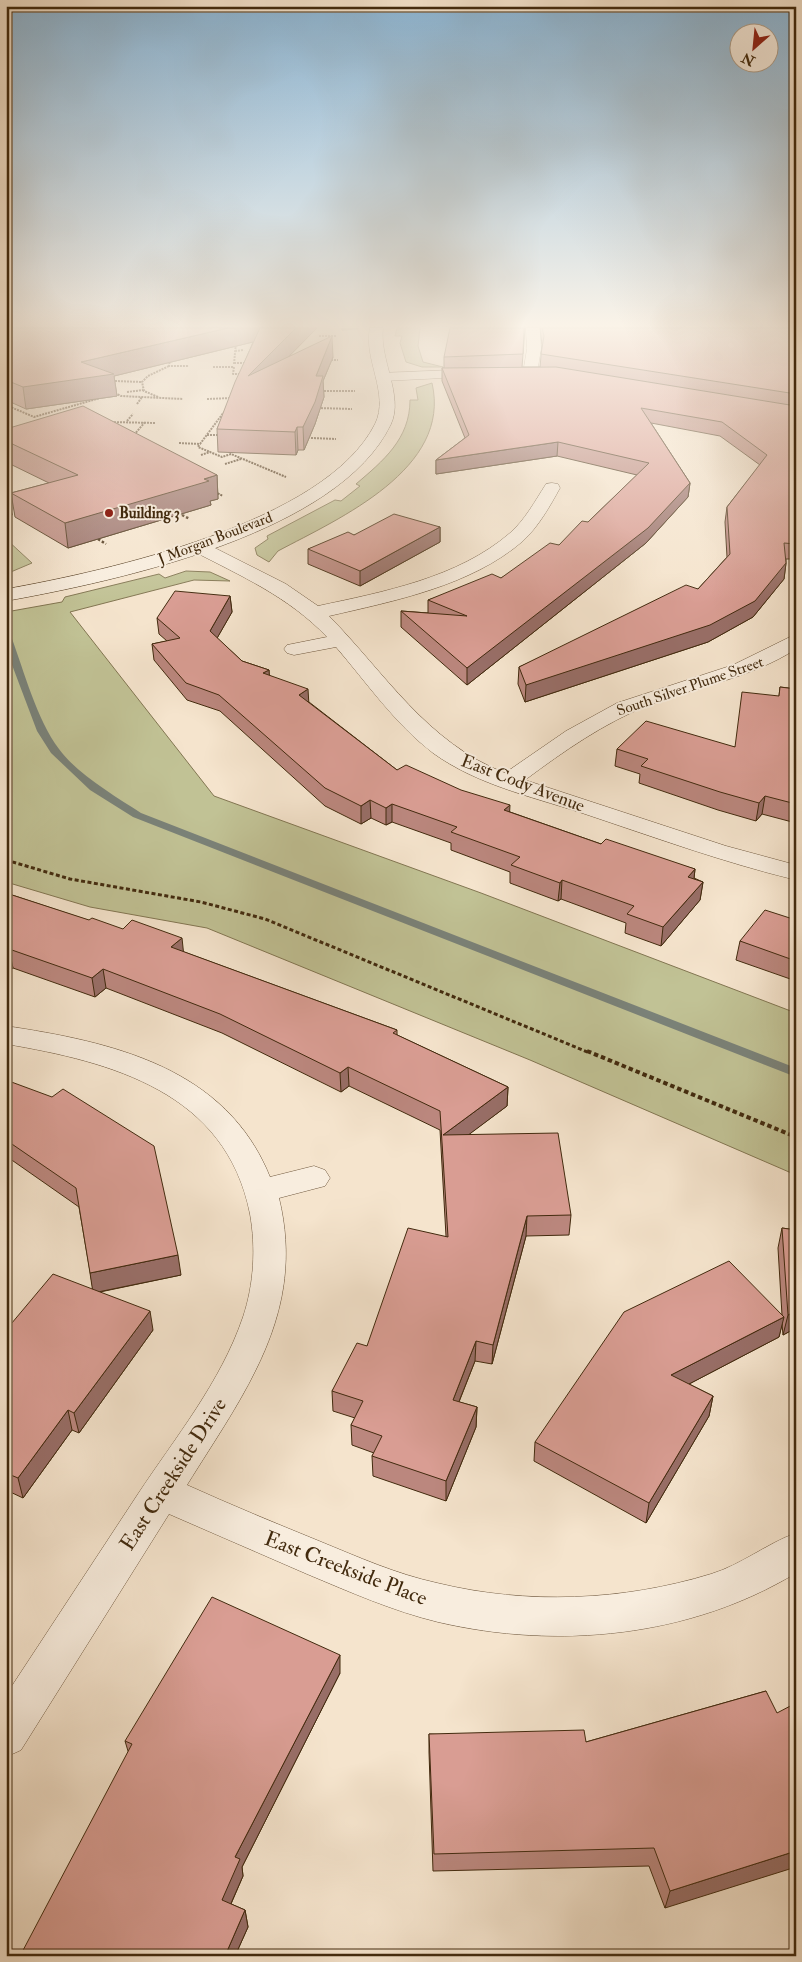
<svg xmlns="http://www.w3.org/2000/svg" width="802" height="1962" font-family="'IM FELL Double Pica',serif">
  <rect width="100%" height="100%" fill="#f5e4cd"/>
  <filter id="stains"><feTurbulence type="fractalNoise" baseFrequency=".004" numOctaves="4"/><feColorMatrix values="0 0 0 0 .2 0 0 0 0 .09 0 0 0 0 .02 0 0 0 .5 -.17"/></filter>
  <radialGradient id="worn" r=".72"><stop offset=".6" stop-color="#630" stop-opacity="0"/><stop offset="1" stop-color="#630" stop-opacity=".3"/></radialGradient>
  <!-- green -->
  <path fill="#c1c295" stroke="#827652" d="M397,328H420L418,346L423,362L443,367H422L406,362L400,343L402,336H395Z
    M432,383C452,469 340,518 278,551L269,562L257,555L255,548L268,539L267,536L335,500L341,501L360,486L356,484C383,461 410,439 410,400H418L416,388Z
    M6,539L32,563L6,574Z
    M186,571L210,572L230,581L194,580L70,612L214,796L481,893L796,1013V1175L530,1060L207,928L90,907L6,882V612L62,602L65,597L159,574L165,578Z"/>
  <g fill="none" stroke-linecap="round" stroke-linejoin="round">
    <!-- stream -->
    <path fill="#7a8279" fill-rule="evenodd" d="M340,328H358L359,329L342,331Z
      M6,633L11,636C24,671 37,720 59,749C77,774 115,796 141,813L796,1068V1077L133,817L90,790L51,753L37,731L6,649Z"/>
    <!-- street casing -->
    <g stroke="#6f583e" stroke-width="1">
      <path id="street" d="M526,328H540L541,349L537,373L530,377L523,373L527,349Z
        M479,369L486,373L484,376L383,381L376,377L383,373Z
        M552,483L558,484L560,488C550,506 539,526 523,541C471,586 394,601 329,616C385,673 427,743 505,773L566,731L617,703L733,665L796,634V649C751,678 699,686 649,705C604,723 564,751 525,780L726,846L796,865V880C722,862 651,836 579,812C529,796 476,784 433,753C395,724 367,683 336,647L294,655L287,653L284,649L287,645L327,637C289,597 241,576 193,551L190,547L193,543H205L286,584L318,606C383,592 458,578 510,533C525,520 535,501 546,484Z
        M6,1026C112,1042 226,1067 270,1177L314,1166L325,1170L330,1178L325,1186L279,1198C307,1313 244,1393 187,1485C231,1505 275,1523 319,1541C358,1557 396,1574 437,1583C527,1605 623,1601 711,1574C741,1565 766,1544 796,1533V1573C690,1637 558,1650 438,1622C393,1611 350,1592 307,1574C261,1554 215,1534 169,1514L21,1750L6,1757V1695C50,1628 94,1561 138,1494C175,1438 221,1382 243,1317C254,1284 256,1248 250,1214C226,1092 112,1062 6,1044Z"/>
    </g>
    <!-- secondary casing -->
    <g stroke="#422a0e" stroke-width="1">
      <path id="secondary" d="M370,328H383C379,359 404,396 391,424C339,534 116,581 6,601V589C107,571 325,523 375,424C390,394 363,359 370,328Z"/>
    </g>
    <!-- path-far3 -->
    <path stroke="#422a0e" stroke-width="2" stroke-dasharray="2 1" stroke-linecap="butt" d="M319,336H337
      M235,351L244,350
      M170,359L169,366H189
      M328,360H338
      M234,363H247
      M234,364L236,342
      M213,367H234L233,374H242
      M115,381L142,382
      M321,391H355
      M127,392L143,390
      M115,393L121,396L183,399
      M158,397L144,391L142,382L148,376L169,366
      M207,399L231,398
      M137,404L142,397
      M6,405L34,417L100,398
      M318,408L352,409
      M127,421L133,414
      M108,422L156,423
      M134,435L145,422
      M207,435H220
      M311,438L336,439
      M179,443L200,444L224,412
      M199,445L198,447L210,452
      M201,455L210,452L222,457L231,454L286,477
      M225,464L241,459
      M215,492L223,496"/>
    <!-- path-far2 -->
    <path stroke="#422a0e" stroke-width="2.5" stroke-dasharray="2.5 2" stroke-linecap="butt" d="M182,515L190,519
      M6,516L18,512
      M98,539L106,544"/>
    <!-- path-far1 -->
    <path stroke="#422a0e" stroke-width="3" stroke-dasharray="4 2.5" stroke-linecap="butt" d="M6,860L70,879L201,902L265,919L590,1053"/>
    <!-- path -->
    <path stroke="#422a0e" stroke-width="4" stroke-dasharray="4.5 3" stroke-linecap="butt" d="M587,1051L796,1137"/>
    <!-- street -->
    <use href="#street" fill="#f8edde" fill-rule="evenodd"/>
    <!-- secondary -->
    <use href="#secondary" fill="#f8edde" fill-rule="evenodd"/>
  </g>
  <!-- wall -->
  <path fill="#bb877e" stroke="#422a0e" d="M6,328H317L289,356L333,357L323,381L324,397L315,424L304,450H298L296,455L218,452L217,429L253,342L114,376L117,396L26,409L6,400Z
    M525,328L522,367H540L542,345L540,328H796V559H786V563L784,579L753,617L708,642L525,702L518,684L519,667L698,589L727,557L725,522L727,507L760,465L720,436L651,423L690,483L688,497L646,543L467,685L401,627V611L428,613V600L501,578L559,545L588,522L637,475L557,456L436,474V460L465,438L442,381V368H444V357Z
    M6,429L217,475L218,499L210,501L211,505L68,548L15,517L11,493L49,483L6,462Z
    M440,527V542L360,586L308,564V549L354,535Z
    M230,596L232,612L217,638L242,661L269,670V675L309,702L397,770L510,812L601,844L695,869L694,878L703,882L700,900L661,946L625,933L626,923L561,899L558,901L510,883V872L451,850V843L392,822L386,825L371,818L361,824L325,806L220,711L187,700L154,660L152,644L167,641L159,634L157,618Z
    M780,687L796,689V823L762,814L756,821L718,810L639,783L640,774L615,766L617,749L735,747L779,696Z
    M6,893L184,952L397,1030V1035L508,1087L507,1106L469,1134L571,1215L569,1235L526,1236L492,1364L475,1361L459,1402L477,1407L476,1427L446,1501L373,1476L372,1456L374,1453L352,1445L351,1425L355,1418L333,1411L332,1391L367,1346L446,1236L440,1130L349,1086L341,1092L222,1033L106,988L95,997L13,968L8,972H6Z
    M796,920V981L736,960L740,941Z
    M6,1080L181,1275L100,1292L153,1330L79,1433L72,1430L23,1498L6,1490V1330L93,1289L79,1207L6,1156Z
    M782,1228L796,1230V1328L783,1335L782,1324L779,1337L689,1384L713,1396L709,1416L646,1523L534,1461L535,1442L782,1315L778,1248Z
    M340,1673L242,1867L243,1876L231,1904L245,1910L248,1927L235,1956L128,1751L125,1741Z
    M766,1691L665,1908L649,1866L433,1871L429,1752V1734L586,1742Z"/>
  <!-- shaded-wall -->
  <path fill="#986e67" stroke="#422a0e" d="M228,328H264L265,339L114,376L117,396L26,409L23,387L81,362Z
    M296,328H317L249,397L248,376Z
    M332,336L333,357L323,381L324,397L315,424L304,450L303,427L316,376Z
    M297,427L298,450L296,455L295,432Z
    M558,442L557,456L436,474V460Z
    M217,475L218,499L210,501L211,505L68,548L65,523Z
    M690,483L688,497L646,543L467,685V668Z
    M440,527V542L360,586V571Z
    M786,563L784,579L753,617L708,642L525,702L526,685Z
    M230,596L232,612L212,647L210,631Z
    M269,670L270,686L263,673Z
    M308,689L309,706L299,695Z
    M765,796L762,814L756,821L759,803Z
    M370,800L371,818L361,824V806Z
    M392,804V822L386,825V808Z
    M510,805L509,823L504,810Z
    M695,869L693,888L688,877Z
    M562,880L561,899L558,901L560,883Z
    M703,882L700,900L661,946L663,927Z
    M182,938L184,957L171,947Z
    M9,949L13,968L8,972L6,965V951Z
    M103,969L106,988L95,997L92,978Z
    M348,1067L349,1086L341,1092L340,1073Z
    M508,1087L507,1106L443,1154V1135Z
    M527,1216L526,1236L492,1364L493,1345Z
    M178,1255L181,1275L93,1293L90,1273Z
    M150,1311L153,1330L79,1433L74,1413Z
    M796,1311V1328L783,1335L788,1315Z
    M784,1317L779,1337L668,1395L671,1375Z
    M476,1341L475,1361L452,1419L453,1400Z
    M713,1396L709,1416L646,1523L649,1503Z
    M477,1407L476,1427L446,1501V1481Z
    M68,1410L72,1430L23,1498L18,1478Z
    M340,1655V1673L242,1867L243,1876L225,1917L222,1900L235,1857Z
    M796,1851V1867L665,1908L670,1891Z
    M245,1910L248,1927L235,1956H225Z"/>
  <!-- building -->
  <path fill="#d99d93" stroke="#422a0e" d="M6,328H228L81,362L114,374L23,387L6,380Z
    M260,328H296L248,376L332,336L316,376H323L315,402L303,427H297L295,432L217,429L235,382Z
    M450,328H524L523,354L444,357Z
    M542,328H788L796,329V394L541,354L544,336Z
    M556,367L796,406V544L784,543L786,563L755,601L710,625L526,685L519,667L686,585L698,589L730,554L727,507L767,455L722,422L641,408L690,483L648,528L467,668L401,611L467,616L428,600L492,574L501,578L550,543L559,545L582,521L588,522L649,463L558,442L436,460L469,435L442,368Z
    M83,406L217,475L204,479L209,481L65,523L11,493L78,475L6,441V429Z
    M394,514L440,527L360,571L308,549L348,532L354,535Z
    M175,591L230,596L210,631L242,661L269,670L263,673L308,689L299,695L397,770L406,765L461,790L510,805L504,810L601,844L606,839L695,869L688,877L703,882L663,927L627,914L634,906L562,880L560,883L511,865L520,857L451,832L457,827L392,804L386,808L370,800L361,806L325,788L219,695L186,683L152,644L180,638L157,618Z
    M780,687L796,689V804L765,796L759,803L720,792L641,766L648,759L617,749L646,721L735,747L742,692L779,696Z
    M6,893L89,920L92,918L123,929L132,920L182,938L171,947L397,1030L393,1033L508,1087L443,1135L558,1133L571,1215L527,1216L493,1345L476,1341L453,1400L477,1407L446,1481L372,1456L382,1436L351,1425L363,1401L332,1391L357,1343L367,1346L408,1228L448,1237L440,1111L348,1067L340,1073L220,1014L103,969L92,978L9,949L6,951Z
    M765,910L796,920V961L740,941Z
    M6,1080L52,1097L63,1089L154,1146L178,1255L90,1273L76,1188L6,1140Z
    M782,1228L796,1230V1311L788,1315Z
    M729,1261L784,1317L671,1375L713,1396L649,1503L535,1442L624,1312Z
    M53,1274L150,1311L74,1413L68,1410L18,1478L6,1473V1330Z
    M212,1597L340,1655L235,1857L240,1859L222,1900L245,1910L225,1956H20L132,1744L125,1741Z
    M766,1691L777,1713L796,1703V1851L670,1891L654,1848L434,1854L429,1734L584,1730L586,1742Z"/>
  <!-- sky -->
  <linearGradient id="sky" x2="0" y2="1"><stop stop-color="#8bb7d8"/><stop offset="0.54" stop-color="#faf3e8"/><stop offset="1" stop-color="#faf3e8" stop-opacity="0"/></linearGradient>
  <rect width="802" height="602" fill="url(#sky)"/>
  <!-- markers -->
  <circle fill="#8f2418" stroke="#f8edde" stroke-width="2" cx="109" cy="513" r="5"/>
  <g text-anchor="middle" stroke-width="4" stroke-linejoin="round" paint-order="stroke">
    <!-- far-poi labels -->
    <g font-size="15" font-weight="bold" fill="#422a0e" stroke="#f8edde" text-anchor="start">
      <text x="119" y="518">Building 3</text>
    </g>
    <!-- far-street labels -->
    <g font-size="15" fill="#422a0e" stroke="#f8edde">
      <text transform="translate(215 538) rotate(-21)" y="5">J Morgan Boulevard</text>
      <text transform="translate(690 686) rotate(-19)" y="5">South Silver Plume Street</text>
    </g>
    <!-- street labels -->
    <g font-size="18" fill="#422a0e" stroke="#f8edde">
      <text transform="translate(523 783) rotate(21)" y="6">East Cody Avenue</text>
    </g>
    <!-- near-street labels -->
    <g font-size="21" fill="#422a0e" stroke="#f8edde">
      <text transform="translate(173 1474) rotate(-57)" y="7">East Creekside Drive</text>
      <text transform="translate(346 1568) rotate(21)" y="7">East Creekside Place</text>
    </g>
  </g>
  <!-- margin -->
  <rect width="802" height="1962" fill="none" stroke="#f5e4cd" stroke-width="25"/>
  <rect x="8" y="8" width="787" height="1947" fill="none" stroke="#422a0e" stroke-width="2.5"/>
  <rect x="12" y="12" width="777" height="1937" fill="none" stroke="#422a0e"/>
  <!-- north arrow -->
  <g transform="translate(754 48) rotate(207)"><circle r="24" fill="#f8edde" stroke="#af9f8b"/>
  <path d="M0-4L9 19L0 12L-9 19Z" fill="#8f2418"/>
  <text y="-8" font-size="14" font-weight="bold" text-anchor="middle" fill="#422a0e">N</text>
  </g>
  <rect width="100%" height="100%" filter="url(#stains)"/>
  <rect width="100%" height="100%" fill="url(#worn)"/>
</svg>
